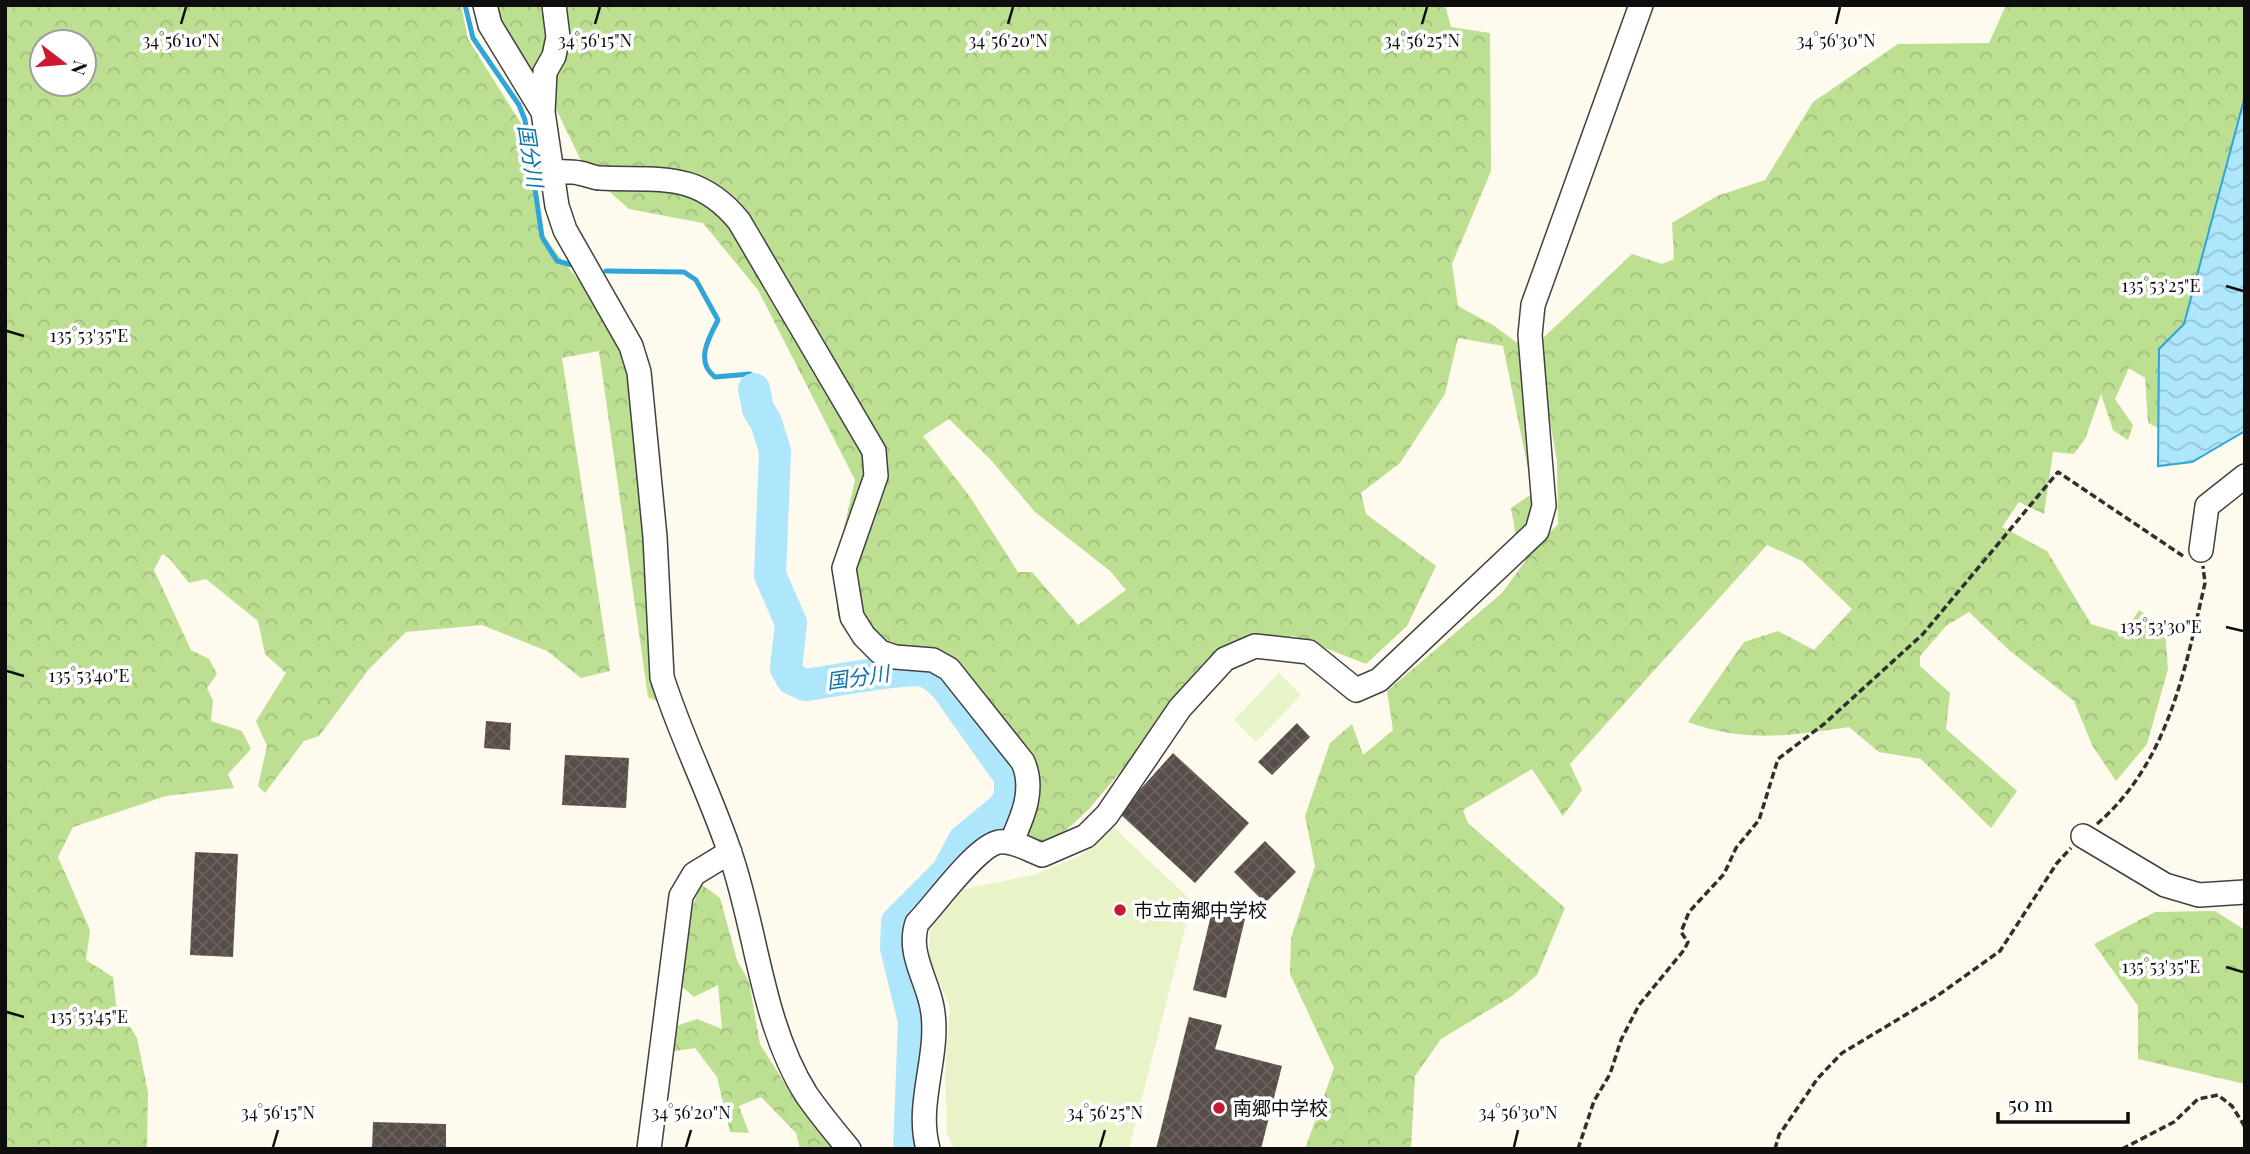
<svg xmlns="http://www.w3.org/2000/svg" width="2250" height="1154" font-family="'Playfair Display','Noto Sans JP',serif">
  <defs>
    <pattern id="forest-crowns" width="20" height="18" patternUnits="userSpaceOnUse" patternTransform="scale(1.75)"><rect width="20" height="18" fill="#bcdf92"/><path d="M2 6a3 3 0 1 1 6 0M12 15a3 3 0 1 1 6 0" fill="none" stroke="#a0be7d"/></pattern>
    <pattern id="water-waves" width="16" height="10" patternUnits="userSpaceOnUse" patternTransform="scale(1.75)"><rect width="16" height="10" fill="#aee6fb"/><path d="M0 5q4-4 8 0t8 0" fill="none" stroke="#94c4d6"/></pattern>
    <pattern id="building-cross-hatch" width="8" height="8" patternUnits="userSpaceOnUse" patternTransform="scale(1.75)"><rect width="8" height="8" fill="#574d49"/><path d="M0 0l8 8M0 8l8-8" fill="none" stroke="#6a625f"/></pattern>
  </defs>
  <rect width="100%" height="100%" fill="#fffaee"/>
  <!-- forest -->
  <path fill="url(#forest-crowns)" fill-rule="evenodd" d="M5,5H461L468,39L522,125L545,239L604,311L627,353L639,461L659,702L648,697L599,351L562,358L610,671L581,678L547,651L482,625L406,632L369,669L319,736L304,741L265,793L258,786L267,746L256,721L286,673L265,654L258,621L206,579L189,583L169,558L162,554L154,570L191,650L209,659L217,674L207,688L213,701L211,721L242,731L251,749L228,774L234,788L166,796L73,827L58,857L90,930L86,960L113,977L116,1004L137,1038L148,1092L147,1149H5ZM42,42H84V84H42Z
    M496,5H1445L1451,27L1490,33L1491,171L1452,264L1458,306L1493,325L1523,347L1539,505L1529,530L1516,536L1511,508L1533,493L1503,346L1458,338L1445,394L1400,463L1361,493L1366,514L1436,566L1407,626L1366,664L1294,636L1223,651L1088,810L1048,847L1025,838L1033,776L946,658L895,647L838,617L834,571L855,480L758,290L703,223L629,209L586,171L558,113L503,32ZM949,419L990,459L1035,512L1110,571L1126,590L1078,625L1032,572H1018L970,497L923,436Z
    M2006,5H2245V122L2173,435L2148,423L2145,378L2129,368L2115,399L2133,425L2128,440L2113,430L2101,394L2085,439L2074,454L2053,452L2044,514L2019,502L2002,527L2047,551L2091,624L2124,634L2139,610L2165,629L2168,669L2147,744L2116,781L2092,745L2074,701L2010,651L1969,612L1946,626L1920,656V666L1950,693L1946,729L2017,791L1991,828L1921,759L1879,752L1849,727C1789,736 1746,743 1688,722L1744,642L1778,631L1814,650L1852,609L1802,561L1767,545L1570,764L1582,790L1563,816L1532,769L1463,810L1468,823L1565,908L1537,975L1512,996L1441,1039L1415,1076L1411,1149H1305L1334,1068L1290,974L1291,938L1315,866L1305,816L1330,743L1352,724L1363,755L1393,730L1387,691L1502,593L1534,549L1558,524L1557,461L1541,370L1542,339L1632,254L1662,264L1674,259L1672,223L1717,196L1765,180L1813,102L1898,44L1989,43Z
    M701,884L720,898L737,960L749,982L760,1044L789,1090L838,1149H800L796,1133L761,1097L739,1106L749,1133L730,1132L717,1077L695,1048L669,1052L673,1027L697,1019L722,1029L718,985L694,997L679,984L690,913Z
    M2215,911L2245,930V1084L2138,1059V1006L2094,944L2155,912Z"/>
  <!-- pitch -->
  <path fill="#e8f3c7" d="M1279,673L1301,695L1256,742L1234,720Z
    M1112,826L1192,901L1129,1149H954L947,1134L945,1073L950,1008L929,957L930,930L964,889L1037,874L1084,854Z"/>
  <!-- water -->
  <path fill="url(#water-waves)" stroke="#2fa5d9" stroke-width="2" d="M2245,96V431L2192,462L2158,466L2159,349L2184,324Z"/>
  <g fill="none" stroke-linecap="round" stroke-linejoin="round">
    <!-- stream -->
    <path stroke="#2fa5d9" stroke-width="5" d="M465,5L473,38L519,105L525,120L542,237L557,261L572,265
      M606,271L684,272L696,280L718,320C708,339 695,362 715,377L750,374L756,379L754,389"/>
    <!-- river -->
    <path stroke="#aee6fb" stroke-width="32" d="M754,389L758,409L766,422L775,451L770,575L791,623L786,668L792,679L805,685C829,682 905,667 923,671C933,674 939,680 946,687L1010,777V797L1003,808L964,840L947,872L897,922L896,948L914,1022L909,1149"/>
  </g>
  <!-- building -->
  <path fill="url(#building-cross-hatch)" d="M486,721L511,723L510,750L484,748Z
    M1297,723L1310,737L1272,775L1258,762Z
    M1173,753L1249,823L1195,883L1119,813Z
    M565,755L629,758L626,808L562,805Z
    M1265,841L1296,872L1265,903L1234,872Z
    M195,852L238,854L233,957L190,955Z
    M1212,911L1245,919L1226,998L1193,990Z
    M1189,1017L1222,1025L1215,1049L1282,1066L1261,1149H1156Z
    M373,1122L446,1124V1149H372Z"/>
  <g fill="none" stroke-linecap="round" stroke-linejoin="round">
    <!-- minor casing -->
    <g stroke="#414141" stroke-width="26">
      <path id="minor" d="M485,5L490,25L543,112L557,206L565,230L631,346L639,372L655,537L662,677C681,738 711,795 731,856C757,933 762,1024 806,1094C819,1113 834,1131 849,1149
        M543,112L545,72L554,56L558,37L554,5
        M552,172C561,172 571,171 579,173C587,174 593,178 600,178C659,181 697,170 739,221L874,451L876,476L844,568L852,617L864,636L880,652L895,657L933,660L949,669L1023,762C1035,790 1023,816 1011,843
        M2201,550L2207,506L2245,476
        M2083,836L2165,885L2199,895L2245,892
        M649,1149L681,896L694,874L730,852
        M928,1149C915,1102 941,1054 932,1007C927,979 907,953 917,923C935,905 976,846 999,842C1013,840 1029,850 1042,855L1086,836L1107,815L1180,708L1225,659L1255,646L1309,652L1356,690L1379,680L1537,531L1544,506L1530,335L1533,305L1641,5"/>
    </g>
    <!-- path -->
    <path stroke="#303030" stroke-width="3.5" stroke-dasharray="7 3.5" stroke-linecap="butt" d="M2097,824C2168,763 2185,670 2205,583L2203,566
      M1578,1149L1594,1101L1610,1074L1621,1040L1639,1005L1684,950L1688,942L1681,932L1689,912L1724,874L1736,848L1759,820L1778,759L1824,724L1923,634L2058,472L2183,556
      M1775,1149L1779,1135L1818,1078L1842,1053L1937,996L2000,951L2057,863L2071,848
      M2122,1149L2174,1122L2198,1099L2218,1095L2232,1106L2245,1127"/>
    <!-- minor -->
    <use href="#minor" stroke="#fff" stroke-width="23"/>
  </g>
  <!-- ticks -->
  <path fill="none" stroke="#0e0e0e" stroke-width="2.5" d="M181,24L186,7M595,24L600,7M1008,24L1013,7M1422,24L1427,7M1836,24L1840,7M2226,286L2243,291M7,331L24,336M2226,627L2243,631M7,671L24,676M2226,967L2243,972M7,1012L24,1017M273,1147L278,1130M686,1147L691,1130M1100,1147L1105,1130M1514,1147L1518,1130"/>
  <!-- markers -->
  <g fill="#ca1a33" stroke="#fff" stroke-width="2.5">
    <circle cx="1120" cy="910" r="7"/>
    <circle cx="1219" cy="1108" r="7"/>
  </g>
  <g text-anchor="middle" stroke-width="7" stroke-linejoin="round" paint-order="stroke">
    <!-- poi labels -->
    <g font-size="19" fill="#0e0e0e" stroke="#fff" text-anchor="start">
      <text x="1134" y="917">市立南郷中学校</text>
      <text x="1233" y="1115">南郷中学校</text>
    </g>
    <!-- water labels -->
    <g font-size="21" font-style="italic" fill="#0c75aa" stroke="#fff">
      <text transform="translate(530 156) rotate(81)" y="7">国分川</text>
      <text transform="translate(858 678) rotate(-8)" y="7">国分川</text>
    </g>
  </g>
  <g font-size="18" text-anchor="middle" fill="#0e0e0e" stroke="#fff" stroke-width="7" stroke-linejoin="round" paint-order="stroke">
    <text x="181" y="47">34°56'10"N</text>
    <text x="595" y="47">34°56'15"N</text>
    <text x="1008" y="47">34°56'20"N</text>
    <text x="1422" y="47">34°56'25"N</text>
    <text x="1836" y="47">34°56'30"N</text>
    <text x="2161" y="292">135°53'25"E</text>
    <text x="89" y="342">135°53'35"E</text>
    <text x="2161" y="633">135°53'30"E</text>
    <text x="89" y="682">135°53'40"E</text>
    <text x="2161" y="973">135°53'35"E</text>
    <text x="89" y="1023">135°53'45"E</text>
    <text x="278" y="1119">34°56'15"N</text>
    <text x="691" y="1119">34°56'20"N</text>
    <text x="1105" y="1119">34°56'25"N</text>
    <text x="1518" y="1119">34°56'30"N</text>
  </g>
  <!-- border -->
  <rect width="2250" height="1154" fill="none" stroke="#0e0e0e" stroke-width="14"/>
  <!-- north arrow -->
  <g transform="translate(63 63) rotate(106)"><circle r="33" fill="#ffffff" stroke="#9f9f9f" stroke-width="2"/>
  <path d="M0-5L12 26L0 18L-12 26Z" fill="#ca1a33"/>
  <text y="-10" font-size="19" font-weight="bold" text-anchor="middle" fill="#0e0e0e">N</text>
  </g>
  <!-- scale -->
  <path d="M1998 1112v10h130v-10" fill="none" stroke="#0e0e0e" stroke-width="3.5"/>
  <text x="2008" y="1112" font-size="21" fill="#0e0e0e" stroke="#ffffff" stroke-width="5" paint-order="stroke">50 m</text>
</svg>
